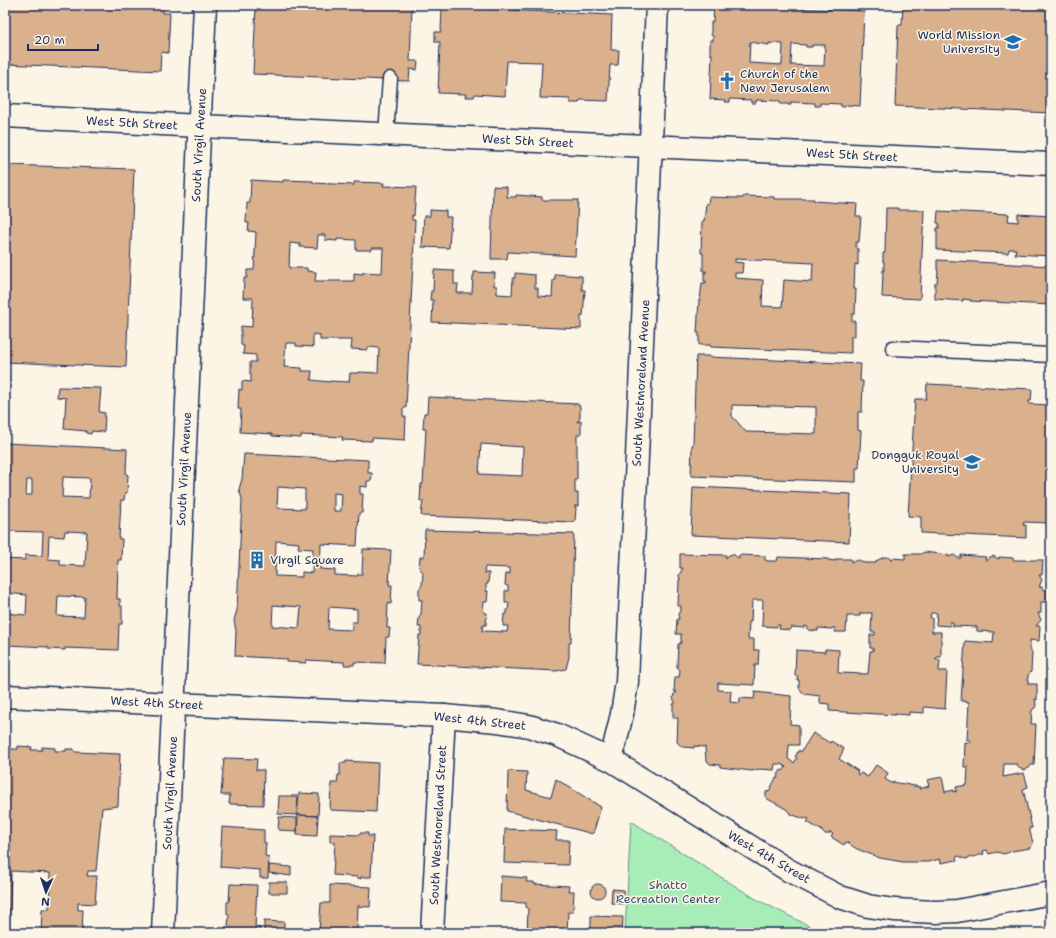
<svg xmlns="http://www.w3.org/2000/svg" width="1056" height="938" font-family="'Shantell Sans',sans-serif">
  <rect width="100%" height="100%" fill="#fcf5e5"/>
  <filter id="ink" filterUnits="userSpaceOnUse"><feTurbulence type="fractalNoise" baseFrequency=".025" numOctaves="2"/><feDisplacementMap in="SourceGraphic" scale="8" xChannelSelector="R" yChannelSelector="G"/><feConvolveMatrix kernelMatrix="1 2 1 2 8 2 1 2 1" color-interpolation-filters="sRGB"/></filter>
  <g filter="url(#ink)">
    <!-- green -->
    <path fill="#a8ecb7" stroke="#628e8a" d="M631,821L756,899L823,933H625Z"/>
    <!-- building -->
    <path fill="#dbb08c" stroke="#1b2f5e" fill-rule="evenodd" d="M5,5H163V13H170L168,53L161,52L160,71L5,64Z
      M256,5H412L410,61H418L417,70L410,69L409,81L253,74Z
      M714,5L864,11L860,106L846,105L845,107H841V104L820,103V106H815V103L791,102V105H788V104H780V101L756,100V103H751V100L730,99V102H725L726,100L710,99L712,54H710V40L713,41V36L711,35V22H713ZM750,42L769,45V43L783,44L782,65L749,63ZM792,44L806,45V47H812V45H825L824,66L791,65Z
      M903,5H1051V113L895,106L898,25H902Z
      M442,7L612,15L611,50H619L618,65H610L608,101L580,100L579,103H570V99L540,98L542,62L507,61L505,96L475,94L474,97H465L466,94L438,93L440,42H435V32H441Z
      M5,165L134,169L126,367L5,362Z
      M251,180L283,182V180L313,181V183L354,185V182L384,183L383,186L416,187L414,216L412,215V220H415L406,408H403V416L406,417L405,440L372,438V441L342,440L343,437L301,435V438L272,436V434L240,432L241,409H238L239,389L242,390V381L251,382V374H250V362H256V355L243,354L244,346L241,345V326L252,327L253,298H243L244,278H247V270H254L256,232L248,231L249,223H246L247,203H250ZM318,235H325V240L337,241V239L356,240V250H372V248H383L382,273L363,272V274L354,273V281H315L316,272L307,271V268H289L290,243L300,244V247L317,248ZM313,334L320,335V340H352L351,349L368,350V347L379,348L378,373L359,372V373H350L349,382L330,381V382L311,380L312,371H302V368L284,367L286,343H296V346L313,347Z
      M493,186L507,187V197H516V195L542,197V200H578L575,256L508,252L507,259H491Z
      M744,196L774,197V199H814V201L857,204L856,216H861L859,242H856V248L858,249V265L855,264L854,289H856L855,314H852V321H855V336H851V353L711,347L710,345H699V333H697L699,300H700L702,283H706V281H704V272L706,273V271H703V253H701L702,220L704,221L706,203L708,204L709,197L735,198H743ZM735,259L813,263L812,282L784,280L782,307L762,306L763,280L735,278V273H742L743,263L735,262Z
      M886,208H898V210H924L920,299L882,297L883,270H884V262H883V253H885Z
      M430,210L446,211V217H451L449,248L422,247L424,216H430Z
      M938,211L1009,214L1008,221L1018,222V214L1051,216V256L1015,254L1016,249H1009L1008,253L937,250V228H939V223H937Z
      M937,260L1051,266V305L970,301L971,300L963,299V301L935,299V283H937L938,270H937Z
      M434,270L454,271V284H458L457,293H472L473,276H474V272L495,273L494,286H497V294L512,295L513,278H515V273L535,275V288H538V296L552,297L553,280H555V274L582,276V290H585L583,316H581V329L432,322L433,300H430L431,291H433Z
      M696,356H710L709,357L861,364L860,381H863L862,412H858V430L861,431L859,468H856V482L691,476L692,445H693ZM732,405L816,407V434L746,432L732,416Z
      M5,373H8L7,394H5Z
      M927,384L1032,389L1031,401H1029V404L1051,405L1050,523L1024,522L1023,525H1026V538L921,533V517L908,516L915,399H926Z
      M58,387L101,388L99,412L105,413L104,432L92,431L91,434L86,433V431L64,429L66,398L57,397Z
      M428,397L578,404L580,407V418L577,422L581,421V434L577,435V479H575V493H578V506H574L576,508L575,521L572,522L422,516L421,515L423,501H420L421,484H423L426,429H423L424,413H427ZM481,444L523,447L522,476L479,474Z
      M5,443L127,449L126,474L128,475L127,493H125L124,500H121L119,539H122L121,560H118L117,599H120V606H122V624H119L118,650L65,648V650L48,649V647L8,645V648H5V613L26,615L27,595L5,593V559L25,560V555L42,556L43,532L5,531L6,496H5V476H10V471H5ZM63,477L90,478L89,498L62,497ZM27,480H32V495H26ZM65,531L87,532L85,566L60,565V560L48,559L49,536L64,537ZM58,596L85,597L84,617L57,616Z
      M244,454L368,460V473H372L371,481H367V487L360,486V494H363L362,513H359L357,546L321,544L320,569L335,570V575L358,576V574H362L363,549L391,550L389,585H392L391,604L388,603L387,628H390L389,637H386L385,663L354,662V665H344V662L306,660V663L287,662V659L235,656L236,631L234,620L237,610L242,499L239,489L242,479ZM278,487L305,489V509L277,508ZM334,493L342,494L341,511H334ZM276,541L299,543L298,548L313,549L312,573L302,572V577L275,576ZM273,605L301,607L299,628L272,626ZM329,607L357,609V622H352V630L328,629Z
      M693,487L851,494L849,542L691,535Z
      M425,530L574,534L571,643H569V657L566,669L556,671L417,664L419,635H421V627H418L419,617L421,614L422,600H419V589L422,585L423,572L419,568L420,557H424ZM485,567L510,568V574L506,573L505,585L508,586V591H505V603H509L508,610H507V614H504L503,626H508L507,632L482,631L483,625H486L487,613H484L483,609L484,602H487L488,591H486V584H488L489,573H484Z
      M924,552L948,555V557L954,555L958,558H961V555L986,557L985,560H988L990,557L993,556L999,559V557L1013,558V560H1043L1042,575H1039L1042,580L1039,587H1042V589L1047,590L1046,602H1041V613H1038L1041,620L1036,626H1040L1039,641L1030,640V648L1032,653L1031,672L1028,675V684H1037V700L1035,699L1036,705L1035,708L1032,710L1031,724H1036L1034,765H1031L1029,768L1024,770L1019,768L1017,764H1004L1003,777L1024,773L1028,787L1023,789L1032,828H1029L1033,843L1032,846L1030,848L1012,851L1004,854L997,852L989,854L987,850L983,851L984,854L965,859L959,856L956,857L957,860L941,863L940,859L928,862H903L880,858L857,849L846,842L844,845L831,837L833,834L830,832L829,834H825L822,832L821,828V830L807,822L809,819L807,818L804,819L791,814L786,809L766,798V792L769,791L776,778L777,779L778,777H777L781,770L783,771L786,767L781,764H775L774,770L759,769L752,771L720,767V765L710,764L706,760L705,747L694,746V748L684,747H682L677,742L678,718H673V704H675V702L673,698L674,694L677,692L674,691L675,677H679L680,670L677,667L678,644L681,643V634H676L677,619H679L678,614L681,609V606H678L679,580H680L679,575L683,568H680V554L726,555V558L729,555L733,554L739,559V555L765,556V560L768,561H777L778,557L828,559V560L836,561V559H851V562L859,560L864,563H876V561L884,557H888L892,561V558L905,559V554H921ZM752,600H763L762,626L777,627V625H780L779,629L790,630L791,627L804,628V626L808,627V630L818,631V628L832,629V628H835V632H846L847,616H860V613H872L871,632H875V635H870V648H873V651H870L868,674L838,673L839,650L825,649V652L796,650L795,676H798L797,680H799V688L804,694L820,696V703L829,704V711L895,715V714L909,715V712L924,713V707L945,709L947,671H939L940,660H936L937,657H941V632H932V618H930L931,613H937L936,625L950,626V622H953V626L977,627V631L994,632L993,643L965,641L961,701L969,702L967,740H971L970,743L965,742L964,767H968L967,785L956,787L957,791L954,792V790L945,792L942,777L927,780L929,786L919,789L920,787L893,782V784L885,779L888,773L876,765L868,777L861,773L859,775L857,774L858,771L839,759L844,749L831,741L830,743L813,733L801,752L799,750L795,757L797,758L794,763L788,759L789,745H799V725L790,724L791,696L755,692L754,699L740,698V703L730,702L731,691L718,690V683L754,685L755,665H758L759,650H754V639H748L749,622H751Z
      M5,746H8V749H18V746L32,747L31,750H42V747L55,748V751H66V749H74V751L76,752L120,754L118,806L102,808L96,871H88L87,876H97L95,904L78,903V910H83L82,933H41L42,909H49L50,873L11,871L9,933H5Z
      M224,758L257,759L256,770H264L263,805L229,804L230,795H221Z
      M346,761L378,763L376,812L330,810L331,783H337L338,775H340V763H346Z
      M508,771L527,772L526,790L551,797L556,779L601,807L593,834L507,811Z
      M299,793L319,794L318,816L297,815Z
      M279,796H298L297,815L278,814Z
      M298,815L318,816L317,836L297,835Z
      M279,817L297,818V831L278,830Z
      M222,827L264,830V843H266L265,856L269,857L268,878H260V870L220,867Z
      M505,829L557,831L556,840H569L568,865L504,863Z
      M360,833H368V836H373L371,877H361V879L358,878V877L333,875L335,842H330V834L360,835Z
      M269,865L291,867V876L269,873Z
      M501,876L527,878L526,882H534V884L569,886L568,891H574L573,912H568L567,933H527L528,908H526V903L500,902Z
      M269,882H287V893H269Z
      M230,884L257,885L255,928H260V933H225V927H228L229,914H227V902H229Z
      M591 891a7 7 0 1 1 14 0a7 7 0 1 1-14 0Z
      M330,885L371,887L370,907L358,906L357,933H319L321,903H330Z
      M612,889L624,890L623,904L611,903Z
      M591,916L623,917L622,933H591Z
      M264,921L284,922V933H264Z"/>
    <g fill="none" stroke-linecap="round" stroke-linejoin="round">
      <!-- lane casing -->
      <g stroke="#1b2f5e" stroke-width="17">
        <path id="lane" d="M386,134L390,79
          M893,348L1051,355"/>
      </g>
      <!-- street casing -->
      <g stroke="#1b2f5e" stroke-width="25">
        <path id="street" d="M5,116L200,126L1051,164
          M5,696L174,704
          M611,760L622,714L627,682L657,5
          M432,933L444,716"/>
      </g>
      <!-- secondary casing -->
      <g stroke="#1b2f5e" stroke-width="25">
        <path id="secondary" d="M174,704L444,716L497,721L529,726L557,735L611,760L788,870L840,897L868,906L894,910L936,912L957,911L1051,893
          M163,933L205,5"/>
      </g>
      <!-- lane -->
      <use href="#lane" stroke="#fcf5e5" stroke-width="14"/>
      <!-- street -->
      <use href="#street" stroke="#fcf5e5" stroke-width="22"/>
      <!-- secondary -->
      <use href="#secondary" stroke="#fcf5e5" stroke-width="22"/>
    </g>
  </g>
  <!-- icons -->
  <defs>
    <g id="school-bare" transform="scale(1.38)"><path d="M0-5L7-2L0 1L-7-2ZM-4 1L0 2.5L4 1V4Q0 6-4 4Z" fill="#1f6fb2" stroke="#fcf5e5" stroke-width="2.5" paint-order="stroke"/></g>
    <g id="church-bare" transform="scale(1.38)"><path d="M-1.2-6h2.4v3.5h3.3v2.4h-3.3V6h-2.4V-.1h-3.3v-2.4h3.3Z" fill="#1f6fb2" stroke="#fcf5e5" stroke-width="2.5" paint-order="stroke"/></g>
    <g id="building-bare" transform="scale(1.38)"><path d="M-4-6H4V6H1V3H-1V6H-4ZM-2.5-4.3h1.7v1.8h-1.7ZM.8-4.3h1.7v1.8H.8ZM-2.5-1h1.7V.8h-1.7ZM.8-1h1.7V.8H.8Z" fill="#1f6fb2" stroke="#fcf5e5" stroke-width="2.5" paint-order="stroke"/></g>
  </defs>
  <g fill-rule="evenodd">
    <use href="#school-bare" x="1013" y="42"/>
    <use href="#church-bare" x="727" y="81"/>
    <use href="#school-bare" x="972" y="462"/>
    <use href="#building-bare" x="257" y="560"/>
  </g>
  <g text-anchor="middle" stroke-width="3" stroke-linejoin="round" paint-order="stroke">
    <!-- poi labels -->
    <g font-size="12" fill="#1b2f5e" stroke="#fcf5e5" text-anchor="end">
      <text x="1000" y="39">World Mission<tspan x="1000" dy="14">University</tspan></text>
      <text x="740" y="78" text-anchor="start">Church of the<tspan x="740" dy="14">New Jerusalem</tspan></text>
      <text x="959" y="459">Dongguk Royal<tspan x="959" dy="14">University</tspan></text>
      <text x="270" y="564" text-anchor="start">Virgil Square</text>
    </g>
    <!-- street labels -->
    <g font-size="12" fill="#1b2f5e" stroke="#fcf5e5">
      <text transform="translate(132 123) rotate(3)" y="4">West 5th Street</text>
      <text transform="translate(528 141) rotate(3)" y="4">West 5th Street</text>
      <text transform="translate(199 145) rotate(-87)" y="4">South Virgil Avenue</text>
      <text transform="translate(852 155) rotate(3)" y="4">West 5th Street</text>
      <text transform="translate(641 383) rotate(-87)" y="4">South Westmoreland Avenue</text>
      <text transform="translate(184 469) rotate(-87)" y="4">South Virgil Avenue</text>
      <text transform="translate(157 703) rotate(3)" y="4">West 4th Street</text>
      <text transform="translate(480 721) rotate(6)" y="4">West 4th Street</text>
      <text transform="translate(170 793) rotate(-87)" y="4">South Virgil Avenue</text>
      <text transform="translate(438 825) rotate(-87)" y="4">South Westmoreland Street</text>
      <text transform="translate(769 857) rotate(30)" y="4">West 4th Street</text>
    </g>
    <!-- park labels -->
    <g font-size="12" fill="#375570" stroke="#fcf5e5">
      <text x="668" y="889">Shatto<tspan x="668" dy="14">Recreation Center</tspan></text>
    </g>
  </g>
  <!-- margin -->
  <rect width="1056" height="938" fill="none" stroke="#fcf5e5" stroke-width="20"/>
  <rect x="10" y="10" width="1036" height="918" fill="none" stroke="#1b2f5e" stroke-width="1.5" filter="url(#ink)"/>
  <!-- north arrow -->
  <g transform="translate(46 892) rotate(183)" stroke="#fcf5e5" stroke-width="3" paint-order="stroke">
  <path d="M0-3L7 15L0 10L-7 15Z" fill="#1b2f5e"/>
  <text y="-6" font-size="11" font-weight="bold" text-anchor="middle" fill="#1b2f5e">N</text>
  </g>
  <!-- scale -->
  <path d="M28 44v6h70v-6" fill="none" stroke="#1b2f5e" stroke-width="2"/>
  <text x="34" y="44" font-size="12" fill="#1b2f5e" stroke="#fcf5e5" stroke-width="3" paint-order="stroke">20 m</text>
</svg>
